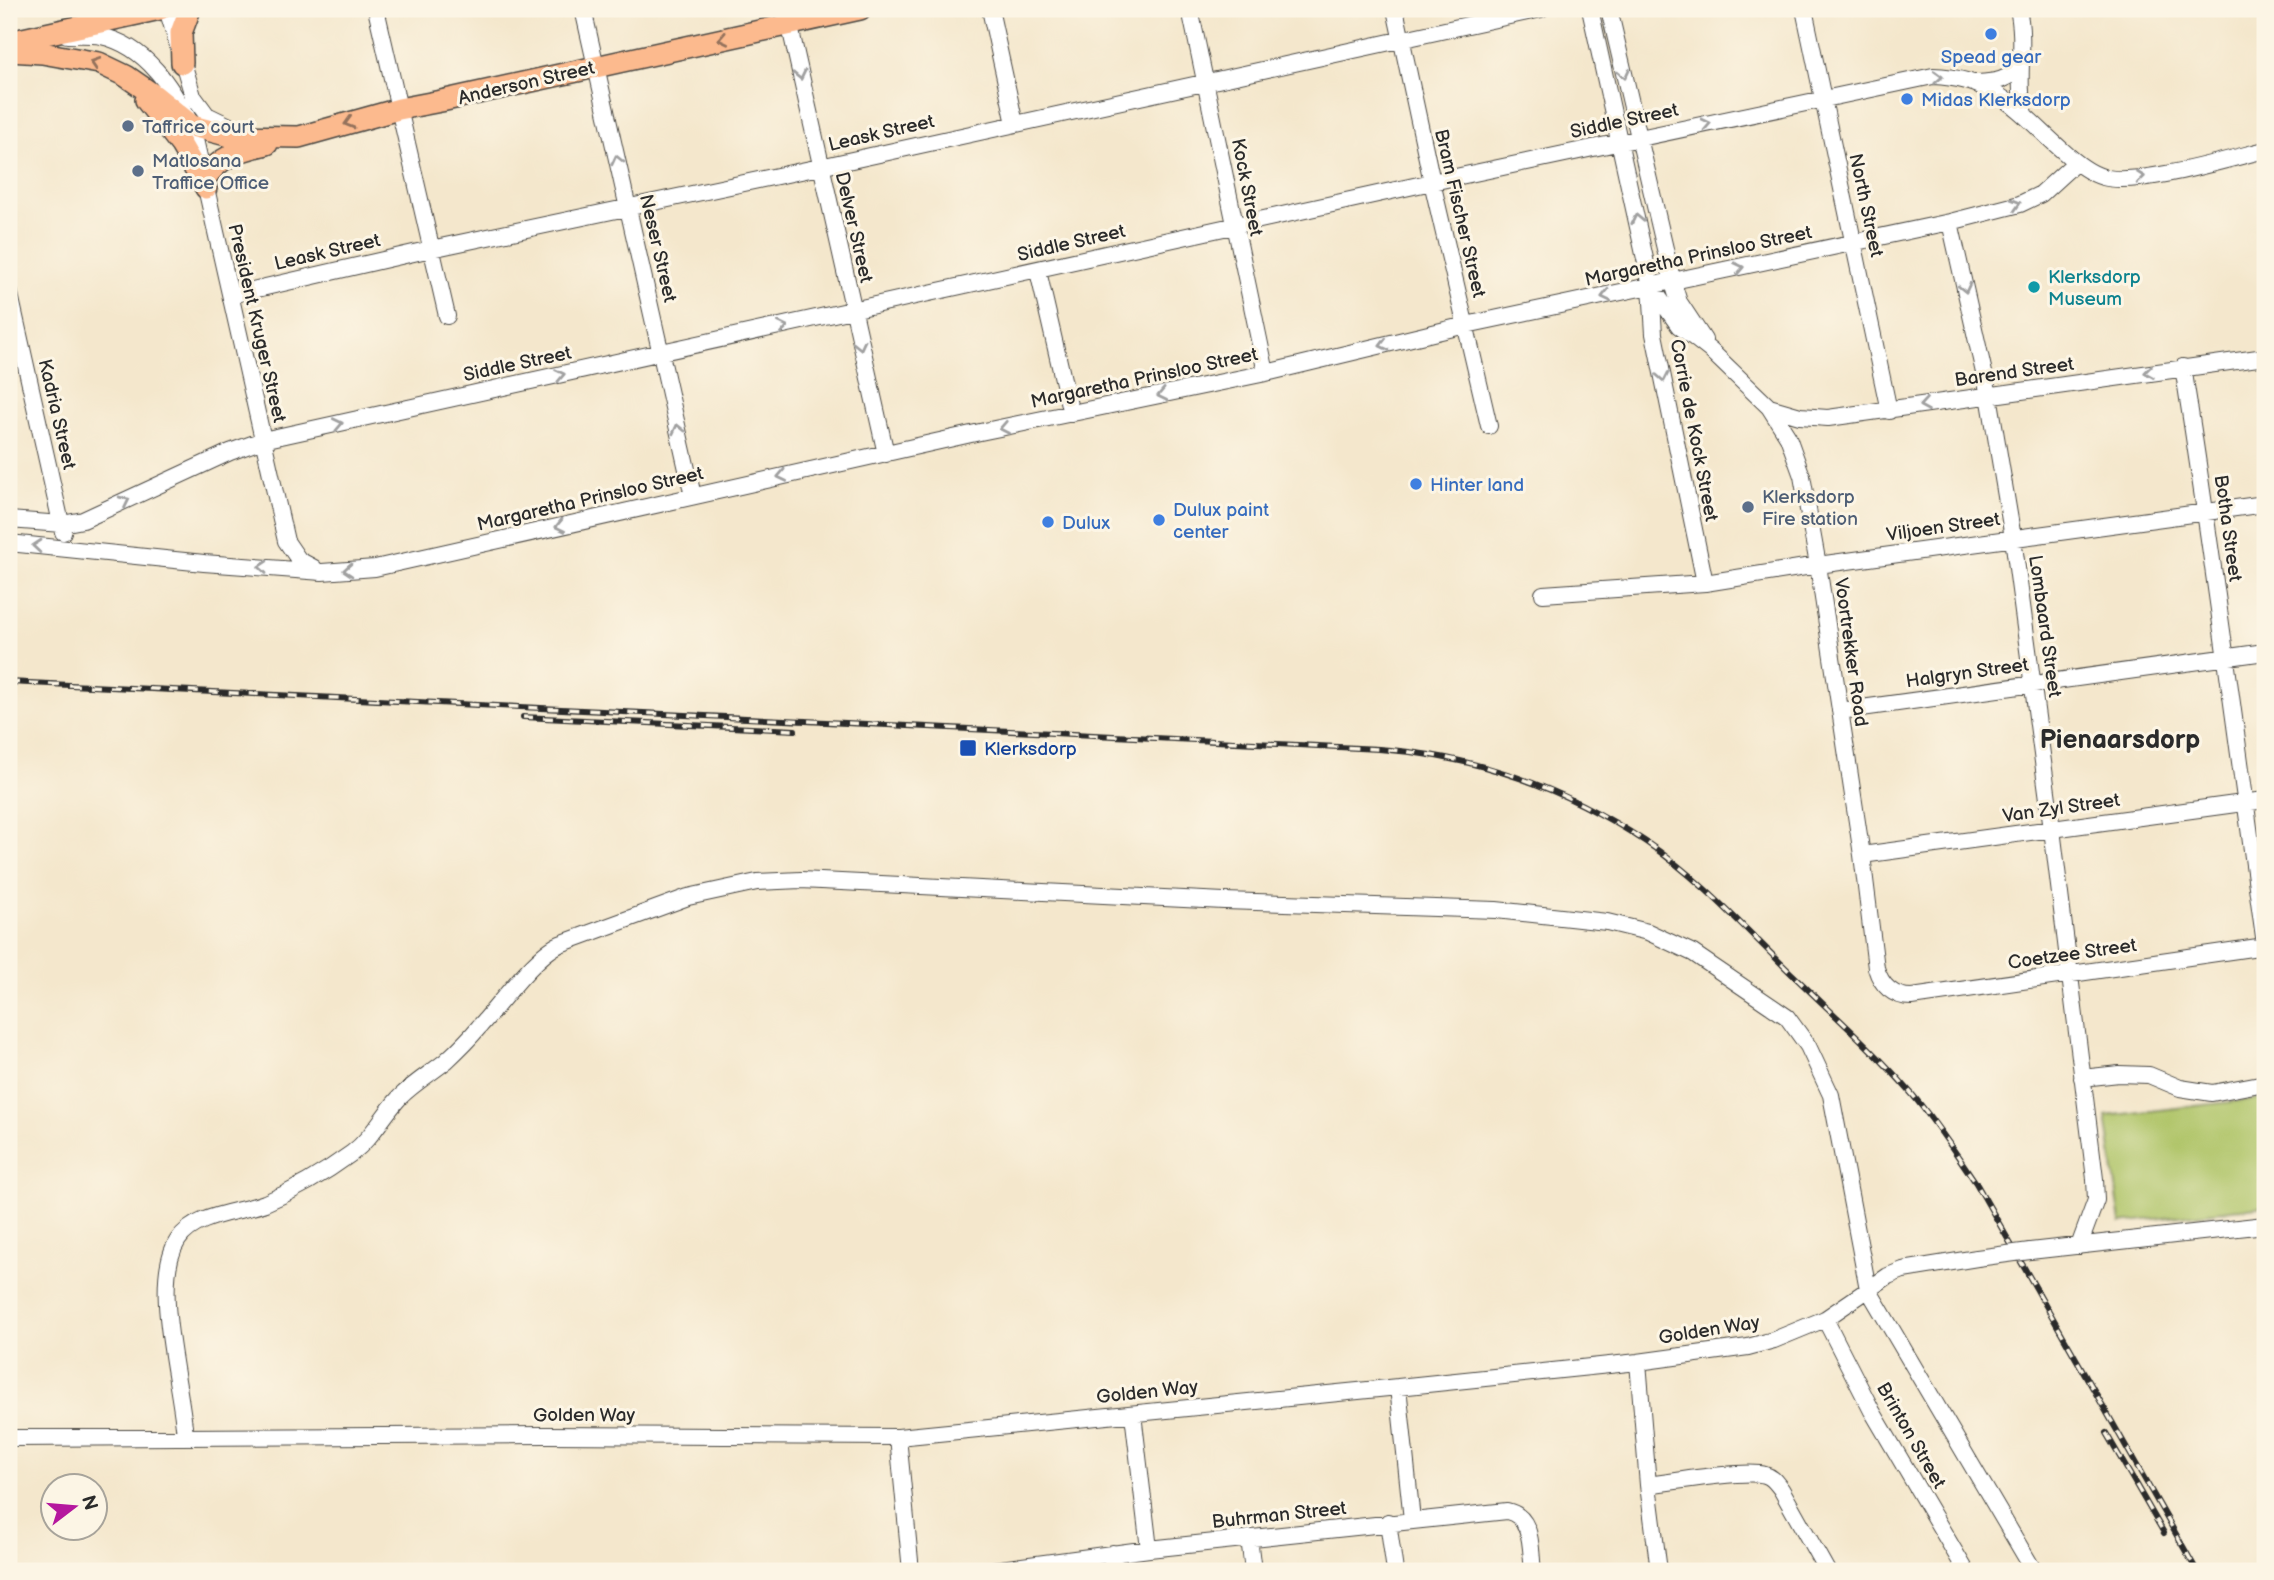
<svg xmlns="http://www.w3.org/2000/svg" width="2274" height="1580" font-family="'Balsamiq Sans',sans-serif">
  <rect width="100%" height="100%" fill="#fcf5e5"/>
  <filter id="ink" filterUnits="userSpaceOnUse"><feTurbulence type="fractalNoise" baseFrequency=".0143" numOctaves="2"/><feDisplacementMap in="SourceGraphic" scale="14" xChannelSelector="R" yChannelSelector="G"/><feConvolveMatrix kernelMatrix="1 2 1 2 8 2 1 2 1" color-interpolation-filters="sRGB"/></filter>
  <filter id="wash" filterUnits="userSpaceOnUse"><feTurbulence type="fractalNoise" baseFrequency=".00686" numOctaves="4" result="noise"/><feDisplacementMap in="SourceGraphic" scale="28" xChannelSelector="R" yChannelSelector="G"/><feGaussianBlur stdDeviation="1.57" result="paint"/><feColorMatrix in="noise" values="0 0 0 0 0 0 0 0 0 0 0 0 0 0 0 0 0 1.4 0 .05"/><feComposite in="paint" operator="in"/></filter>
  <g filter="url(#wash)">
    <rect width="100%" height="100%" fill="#f4e7cc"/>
    <!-- green -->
    <path fill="#afc468" stroke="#6d784a" stroke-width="2" d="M2265,1098V1206L2121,1223L2106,1116Z"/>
  </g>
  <g filter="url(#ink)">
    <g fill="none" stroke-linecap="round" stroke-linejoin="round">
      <!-- minor casing -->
      <g stroke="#494743" stroke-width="18">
        <path id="minor" d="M167,9L193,96L207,115L238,130
          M376,9L447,316
          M583,9L693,496
          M786,9L886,454
          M990,9L1015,124
          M1190,9L1266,373
          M1395,9L1432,182L1489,426
          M1590,9L1651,286L1654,334L1705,583
          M1609,9L1673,283L1679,302L1704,340
          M1804,9L1889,411
          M2018,9C2026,44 2016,79 2024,114
          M67,35C78,35 90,34 101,36C147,46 172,88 192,126L286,541L299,560L314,568
          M1977,83C1996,82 2008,81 2020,65
          M1950,222L1989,395L2013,538L2052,829L2095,1179L2096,1200L2079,1246
          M1038,271L1071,414
          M1651,286L1679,326L1711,351L1769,407L1788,437L1802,476L1818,565L1862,855L1876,968C1881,985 1893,997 1912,997L2265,946
          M9,290L63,532
          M231,295L431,249L820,167L1541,9
          M2183,367C2214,559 2238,752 2265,944
          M1769,407L1800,416L1828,418L2265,357
          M9,520L62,524L83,520L230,452L263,440L1432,182L1933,76C1996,78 2020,113 2063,151C2074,161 2088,173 2103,177C2136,187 2228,159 2265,150
          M9,543L204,563L322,572L375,568L980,432L1266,373L1466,325L1950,222L2020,204L2041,194L2076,162
          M1543,594L1705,583L1818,565L2265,504
          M1840,711L2265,652
          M1862,855L2265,800
          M2082,1078L2119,1074L2149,1075L2180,1088L2212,1093L2265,1083
          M2030,1251L2265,1225
          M1825,1319L1872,1411L1966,1571
          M1638,1362L1648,1485L1659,1571
          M1398,1387L1412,1520
          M1133,1414L1149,1549
          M185,1437C182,1385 150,1282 178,1240C195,1214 238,1213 265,1203C294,1191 326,1172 352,1153C372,1138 383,1115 400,1097C414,1083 431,1073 446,1061C458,1050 469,1039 479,1027C500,1004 534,956 560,944L688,897L757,882L801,880L1224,901L1496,910L1607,922L1648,932L1693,953L1787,1017L1808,1046L1831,1095L1868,1289L2034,1571
          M898,1437L911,1571
          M9,1438L546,1435L898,1437L1398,1387L1638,1362L1748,1347L1774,1340L1825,1319L1888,1276L1903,1270L1977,1258
          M1648,1485C1671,1482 1747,1469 1765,1475C1773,1477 1776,1483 1781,1489L1827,1571
          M1388,1522L1395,1571
          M1249,1538L1253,1571
          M1113,1553L1115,1571
          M985,1571L1149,1549L1507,1511C1534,1517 1530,1549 1533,1571"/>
      </g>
      <!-- major casing -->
      <g stroke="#494743" stroke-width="24">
        <path id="major" d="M9,42L160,9
          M9,51L42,53L99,63L126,76L155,96L192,126L230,136L299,137L399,109L441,101L860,9
          M182,63L181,33L190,9
          M146,100L181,145L206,188
          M204,180C219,156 241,150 267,144"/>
      </g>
      <!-- minor -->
      <use href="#minor" stroke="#fff" stroke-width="16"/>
      <!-- major -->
      <use href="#major" stroke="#fcba8e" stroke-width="21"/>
      <!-- rail casing -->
      <g stroke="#2b2b2b" stroke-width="6">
        <path id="rail" d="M9,682L1379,749C1477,756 1564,787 1646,842C1701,879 1747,931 1795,977C1834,1015 1875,1051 1911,1093C1935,1121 1955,1152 1976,1183L2197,1571
          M523,717L795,730
          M2106,1433L2164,1533"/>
      </g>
      <!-- rail -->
      <use href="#rail" stroke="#fcf5e5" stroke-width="3.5" stroke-dasharray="10" stroke-linecap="butt"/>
      <!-- minor-bridge casing -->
      <g stroke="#494743" stroke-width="18" stroke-linecap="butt">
        <path id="minor-bridge" d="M1977,1258L2030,1251"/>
      </g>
      <!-- minor-bridge -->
      <use href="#minor-bridge" stroke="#fff" stroke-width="16"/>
    </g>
    <!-- one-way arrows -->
    <defs><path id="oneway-chevron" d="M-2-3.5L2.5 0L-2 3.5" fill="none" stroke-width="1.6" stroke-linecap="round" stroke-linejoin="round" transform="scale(1.75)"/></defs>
    <g stroke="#94725c">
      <use href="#oneway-chevron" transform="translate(723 39) rotate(168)"/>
      <use href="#oneway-chevron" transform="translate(95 63) rotate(-162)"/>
      <use href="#oneway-chevron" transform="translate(349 123) rotate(164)"/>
    </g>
    <g stroke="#a0a0a0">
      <use href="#oneway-chevron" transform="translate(1624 74) rotate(77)"/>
      <use href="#oneway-chevron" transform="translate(800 75) rotate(78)"/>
      <use href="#oneway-chevron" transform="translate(1938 77) rotate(-2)"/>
      <use href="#oneway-chevron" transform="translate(1706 124) rotate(-12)"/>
      <use href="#oneway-chevron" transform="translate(617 160) rotate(-103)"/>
      <use href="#oneway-chevron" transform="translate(2140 177) rotate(-6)"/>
      <use href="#oneway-chevron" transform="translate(2016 204) rotate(-17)"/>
      <use href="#oneway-chevron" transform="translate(1637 219) rotate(-102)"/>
      <use href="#oneway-chevron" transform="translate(1739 268) rotate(-12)"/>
      <use href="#oneway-chevron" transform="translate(1965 288) rotate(77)"/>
      <use href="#oneway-chevron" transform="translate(1606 296) rotate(167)"/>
      <use href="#oneway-chevron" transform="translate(783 327) rotate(-12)"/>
      <use href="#oneway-chevron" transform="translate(860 345) rotate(77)"/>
      <use href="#oneway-chevron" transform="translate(1384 345) rotate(166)"/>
      <use href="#oneway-chevron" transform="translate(2149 372) rotate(172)"/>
      <use href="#oneway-chevron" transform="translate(560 375) rotate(-12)"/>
      <use href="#oneway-chevron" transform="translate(1663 377) rotate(79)"/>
      <use href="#oneway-chevron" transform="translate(1162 395) rotate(168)"/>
      <use href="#oneway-chevron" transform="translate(1924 405) rotate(171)"/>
      <use href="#oneway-chevron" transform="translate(338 424) rotate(-12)"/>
      <use href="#oneway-chevron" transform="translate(1004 428) rotate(169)"/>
      <use href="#oneway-chevron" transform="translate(678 429) rotate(-103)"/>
      <use href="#oneway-chevron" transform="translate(782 476) rotate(168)"/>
      <use href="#oneway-chevron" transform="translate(125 501) rotate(-26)"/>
      <use href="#oneway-chevron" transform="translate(560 526) rotate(167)"/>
      <use href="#oneway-chevron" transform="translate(37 546) rotate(-175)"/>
      <use href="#oneway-chevron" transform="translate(263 567) rotate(-176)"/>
      <use href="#oneway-chevron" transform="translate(348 570) rotate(176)"/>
    </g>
  </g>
  <!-- markers -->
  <g fill="#3f7fe0" stroke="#fcf5e5" stroke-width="2.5">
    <circle cx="1991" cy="34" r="7"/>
    <circle cx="1907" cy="99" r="7"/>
    <circle cx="1416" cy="484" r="7"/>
    <circle cx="1159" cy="520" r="7"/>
    <circle cx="1048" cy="522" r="7"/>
  </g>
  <g fill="#5c6f8a" stroke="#fcf5e5" stroke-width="2.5">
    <circle cx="128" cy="126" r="7"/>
    <circle cx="138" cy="171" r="7"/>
    <circle cx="1748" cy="507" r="7"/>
  </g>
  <circle fill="#0f9aa8" stroke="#fcf5e5" stroke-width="2.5" cx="2034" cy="287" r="7"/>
  <rect fill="#1a4fb4" stroke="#fcf5e5" stroke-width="2.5" x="959" y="739" width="18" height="18" rx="3.5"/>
  <g text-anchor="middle" stroke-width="6" stroke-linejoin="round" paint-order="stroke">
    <!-- shop labels -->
    <g font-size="19" fill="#366cbe" stroke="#fcf5e5" text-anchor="start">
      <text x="1991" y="63" text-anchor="middle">Spead gear</text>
      <text x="1921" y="106">Midas Klerksdorp</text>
      <text x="1430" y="491">Hinter land</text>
      <text x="1173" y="516">Dulux paint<tspan x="1173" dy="22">center</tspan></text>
      <text x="1062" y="529">Dulux</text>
    </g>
    <!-- street labels -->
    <g font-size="19" fill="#2b2b2b" stroke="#fcf5e5">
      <text transform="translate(526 82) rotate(-13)" y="7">Anderson Street</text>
      <text transform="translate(1624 120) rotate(-12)" y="7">Siddle Street</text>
      <text transform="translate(881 132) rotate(-13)" y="7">Leask Street</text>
      <text transform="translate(1248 187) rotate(79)" y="7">Kock Street</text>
      <text transform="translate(1867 205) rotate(78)" y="7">North Street</text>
      <text transform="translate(1461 213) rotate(77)" y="7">Bram Fischer Street</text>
      <text transform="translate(855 227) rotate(77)" y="7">Delver Street</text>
      <text transform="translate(1071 242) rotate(-13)" y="7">Siddle Street</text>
      <text transform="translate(659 248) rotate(77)" y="7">Neser Street</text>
      <text transform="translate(327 251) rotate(-13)" y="7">Leask Street</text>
      <text transform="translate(1698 255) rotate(-12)" y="7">Margaretha Prinsloo Street</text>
      <text transform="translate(258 323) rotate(77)" y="7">President Kruger Street</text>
      <text transform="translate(517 363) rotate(-12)" y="7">Siddle Street</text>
      <text transform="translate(2014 371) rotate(-8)" y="7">Barend Street</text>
      <text transform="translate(1144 377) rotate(-12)" y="7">Margaretha Prinsloo Street</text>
      <text transform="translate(58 414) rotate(77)" y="7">Kadria Street</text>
      <text transform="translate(1695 430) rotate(79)" y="7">Corrie de Kock Street</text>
      <text transform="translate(590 498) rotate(-13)" y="7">Margaretha Prinsloo Street</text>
      <text transform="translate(1943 526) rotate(-8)" y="7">Viljoen Street</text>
      <text transform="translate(2229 528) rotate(82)" y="7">Botha Street</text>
      <text transform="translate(2046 626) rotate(82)" y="7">Lombaard Street</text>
      <text transform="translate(1852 652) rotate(82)" y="7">Voortrekker Road</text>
      <text transform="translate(1967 672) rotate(-8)" y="7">Halgryn Street</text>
      <text transform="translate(2061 807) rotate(-8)" y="7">Van Zyl Street</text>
      <text transform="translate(2072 953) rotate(-8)" y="7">Coetzee Street</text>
      <text transform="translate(1709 1329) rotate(-9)" y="7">Golden Way</text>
      <text transform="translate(1147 1391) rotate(-6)" y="7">Golden Way</text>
      <text x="584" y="1421">Golden Way</text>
      <text transform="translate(1912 1435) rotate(60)" y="7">Brinton Street</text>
      <text transform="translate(1279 1514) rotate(-6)" y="7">Buhrman Street</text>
    </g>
    <!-- service labels -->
    <g font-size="19" fill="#4e5e75" stroke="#fcf5e5" text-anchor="start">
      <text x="142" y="133">Taffrice court</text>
      <text x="152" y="167">Matlosana<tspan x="152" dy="22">Traffice Office</tspan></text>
      <text x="1762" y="503">Klerksdorp<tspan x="1762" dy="22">Fire station</tspan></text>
    </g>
    <!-- culture labels -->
    <g font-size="19" fill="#0d838f" stroke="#fcf5e5" text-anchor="start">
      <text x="2048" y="283">Klerksdorp<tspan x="2048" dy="22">Museum</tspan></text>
    </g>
    <!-- transit labels -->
    <g font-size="19" fill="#164399" stroke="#fcf5e5" text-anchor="start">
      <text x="984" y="755">Klerksdorp</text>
    </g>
    <!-- district labels -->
    <g font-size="26" font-weight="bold" fill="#2b2b2b" stroke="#fcf5e5">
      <text x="2120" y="748">Pienaarsdorp</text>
    </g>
  </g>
  <!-- margin -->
  <rect width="2274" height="1580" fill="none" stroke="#fcf5e5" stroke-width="35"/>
  <!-- north arrow -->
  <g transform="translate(74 1507) rotate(74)"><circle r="33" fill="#fcf5e5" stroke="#a8a49b" stroke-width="2"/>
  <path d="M0-5L12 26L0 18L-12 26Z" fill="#b5179e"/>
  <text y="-10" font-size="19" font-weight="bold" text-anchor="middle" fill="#2b2b2b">N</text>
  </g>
</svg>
